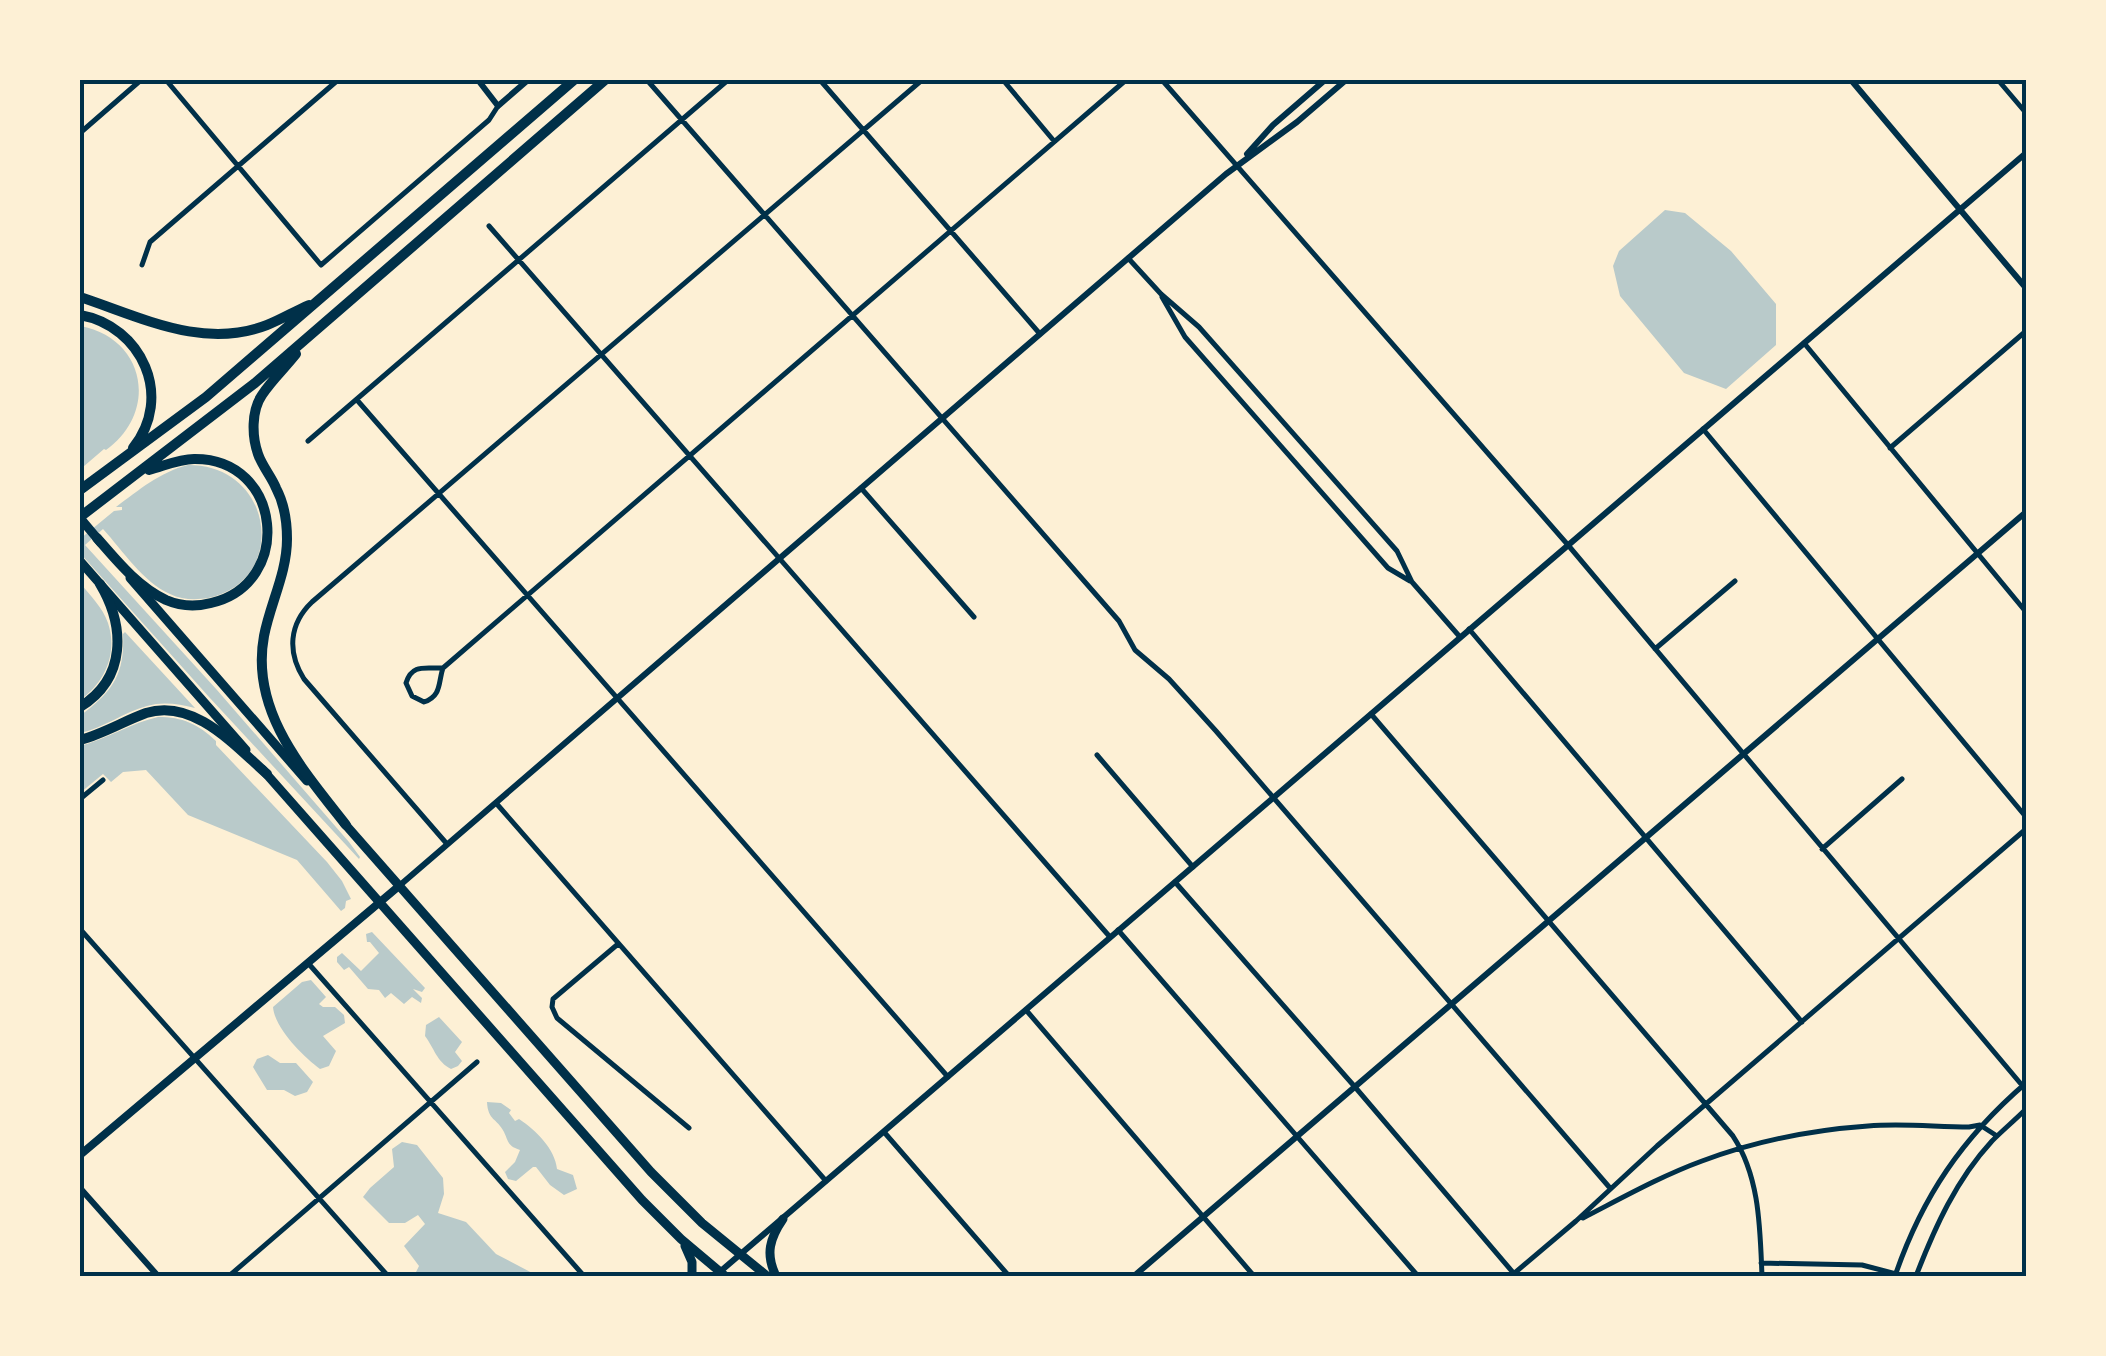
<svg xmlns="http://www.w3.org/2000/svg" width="2106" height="1356" font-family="'Varela Round',sans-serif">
  <rect width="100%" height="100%" fill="#fdf0d5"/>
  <!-- green -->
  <path fill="#b9caca" d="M1665,210L1685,213L1731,251L1776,304V345L1726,389L1684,373L1620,296L1613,266L1619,251Z
    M80,326C146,338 159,412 106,450L104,449L83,467L84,461L80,465Z
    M188,465C276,465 288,582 208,598C196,600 182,600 170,594C143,582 123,551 103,529L85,545L217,690L349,842L360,857L359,859L209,697L80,553V539L114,511L122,510V507H116C139,490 160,472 188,465Z
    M80,583C90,595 103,608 108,623C118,653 105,683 80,700Z
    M125,632L195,708C179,704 163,701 147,706C124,712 104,728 80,733V716C112,692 125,675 123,634Z
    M158,717C183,717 198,724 216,741V745L327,862L342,881L351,899L346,901L345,908L341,911L297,860L188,815L146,770L123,772L111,782L103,774L80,793V746C107,739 131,723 158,717Z
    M372,932L425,988L422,992L413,989L422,998L421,1003L412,997L404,1004L391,993L385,998L379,990L368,989L349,967L344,970L337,962V957L342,953L361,971L379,953L370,942H367L366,934Z
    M311,980L326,997L319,1004L323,1007H335L344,1015L345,1023L323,1036L336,1051L329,1066L320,1069C303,1056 275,1029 273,1007L302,982Z
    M439,1017L462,1042L455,1052L462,1061L458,1066L451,1069C437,1062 434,1048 425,1036L426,1025Z
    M268,1055L280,1063H296L313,1082L307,1092L295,1096L284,1090H267L253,1067L257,1059Z
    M487,1102L501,1103L511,1110L509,1113L515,1121L519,1119C536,1130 555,1149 557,1169L573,1175L577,1189L564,1195L550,1185L536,1167H533L516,1181L508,1179L505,1172L515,1162L520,1150C508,1146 509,1143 504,1132C497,1118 488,1121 487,1102Z
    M402,1142L417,1145L443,1178L444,1194L438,1213L466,1222L496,1254L538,1276H414L419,1266L404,1246L425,1224L418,1215L405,1223H389L363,1197L370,1188L394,1167L392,1149Z"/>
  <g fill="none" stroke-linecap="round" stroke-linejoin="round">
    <!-- minor -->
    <path stroke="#003049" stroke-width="5" d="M166,80L321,265L489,120L498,106
      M647,80L1119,621L1135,650L1169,679L1216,731L1610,1188
      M820,80L1040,334
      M1003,80L1054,141
      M1162,80L1568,545L2026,1090
      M1998,80L2026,113
      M80,133L141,80
      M489,226L1110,937
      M1128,258L1161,294L1199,327L1397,551L1412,582L1460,637
      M142,265L150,242L338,80
      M1162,297L1185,337L1388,568L1410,581
      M1804,343L2026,612
      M357,400L948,1077
      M1703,429L2026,817
      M308,441L728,80
      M1890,448L2026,331
      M861,488L974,617
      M1469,629L1802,1022
      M1655,649L1735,581
      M443,668C438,682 442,696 424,702L412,696L406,683C412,663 426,669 443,668L1126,80
      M1371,714L1733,1136C1760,1177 1760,1229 1762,1276
      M1097,755L1193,867
      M80,799L103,780
      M496,803L826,1181
      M447,844L304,679C287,652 289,624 312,602L922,80
      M1822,849L1902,779
      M1175,882L1355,1087L1516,1276
      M80,929L388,1276
      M1118,930L1418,1276
      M618,944L553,999L552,1007L557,1018L689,1128
      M308,963L584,1276
      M1026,1010L1254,1276
      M884,1132L1009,1276
      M1583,1218C1622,1198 1661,1176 1702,1161C1755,1141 1812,1130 1868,1126C1902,1123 1936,1127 1969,1127L1980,1125L1997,1136
      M1761,1263L1862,1265L1904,1276
      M1417,1275L1429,1276
      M229,1276L477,1062
      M1511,1276L1576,1221L1657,1146L2026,829
      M1895,1276C1922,1197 1962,1138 2026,1083
      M1916,1276C1935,1227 1956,1180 1992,1141C2003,1130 2015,1120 2026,1109"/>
    <!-- tertiary -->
    <path stroke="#003049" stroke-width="6" d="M478,80L498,106L528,80
      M1851,80L2026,288
      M1247,154L1273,125L1325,80
      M399,886L1226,174L1297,122L1346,80
      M80,1188L158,1276
      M715,1276L2026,153
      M1134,1276L2026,512"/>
    <!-- secondary -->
    <path stroke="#003049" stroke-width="8" d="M80,1155L399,886"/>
    <!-- trunk -->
    <path stroke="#003049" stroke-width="9" d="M80,518L101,543
      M80,561L246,750
      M130,578L307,781
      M262,769L642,1200L681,1239L725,1276
      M344,823L651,1172L702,1223L767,1276
      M685,1246L692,1262V1276
      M776,1276C765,1254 770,1238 783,1219"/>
    <!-- motorway -->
    <path stroke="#003049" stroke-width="10" d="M80,297C141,317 203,350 267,325C282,319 295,311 309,305
      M80,315C142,326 174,397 133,448
      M296,354C285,368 272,380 262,395C251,411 252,437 258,454C262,466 271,476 276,488C284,503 287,522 287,539C287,573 270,604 264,636C250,711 303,770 346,825
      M80,490L206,397L574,80
      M80,517L255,383L605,80
      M97,538C117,561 138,587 166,600C180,606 196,607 211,603C294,584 283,458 194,459C179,459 164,466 149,470
      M80,707C127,678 125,626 100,584
      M80,740C103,734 124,721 146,713C194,698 235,746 267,774"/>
  </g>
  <!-- border -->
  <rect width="2106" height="1356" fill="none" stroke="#fdf0d5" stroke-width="165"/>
  <rect x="82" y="82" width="1942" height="1192" fill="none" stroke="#003049" stroke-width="4"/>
</svg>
